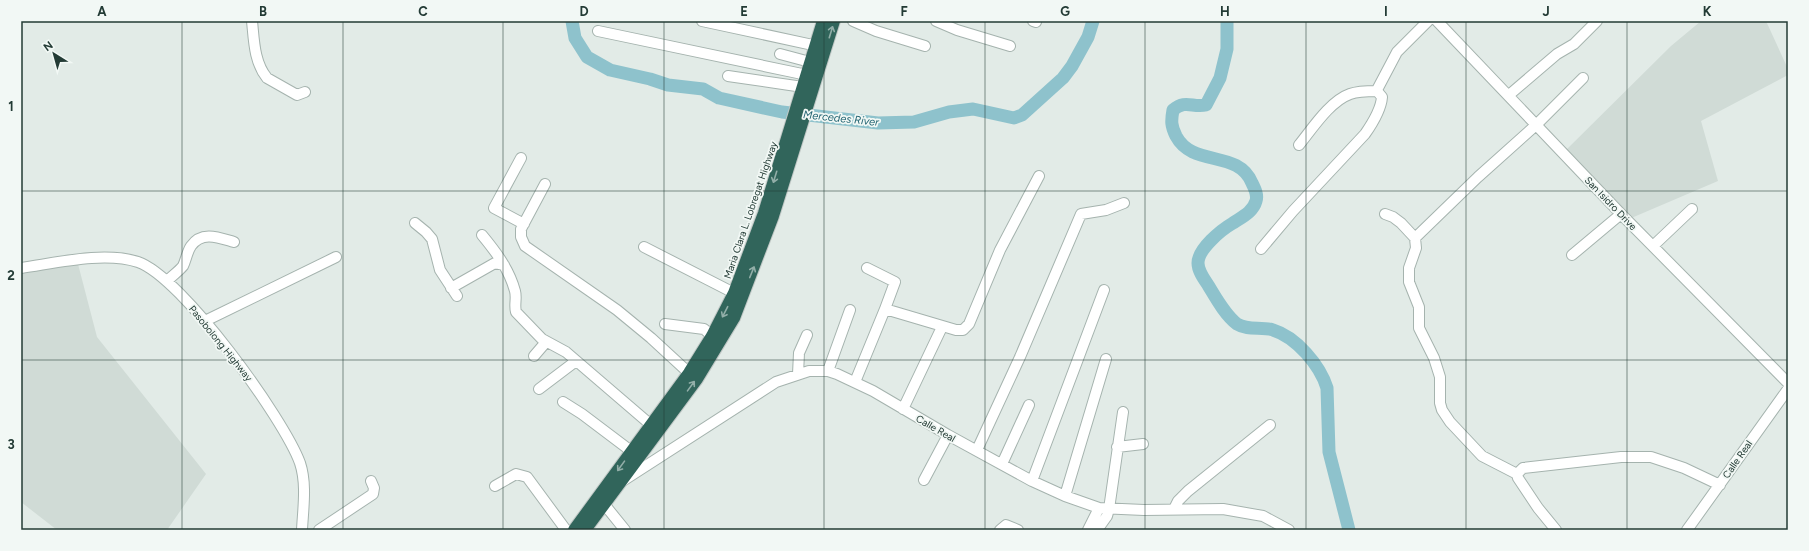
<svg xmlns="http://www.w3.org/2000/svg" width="1809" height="551" font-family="Figtree,sans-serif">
  <rect width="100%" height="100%" fill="#e2ebe7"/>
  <!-- built -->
  <path fill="#d0dbd6" d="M1701,21H1766L1788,69V75L1701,121L1718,181L1629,219L1565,151L1671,46Z
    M78,264L97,337L206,474L167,530H57L21,502V271Z"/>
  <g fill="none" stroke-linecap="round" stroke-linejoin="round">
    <!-- river -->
    <path stroke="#8ec2cc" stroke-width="13" d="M572,21L575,38L587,57L610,70L650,79L668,85L703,89L719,98L782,112L878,123L914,122L949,112L973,109L1014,118L1022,115L1063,78L1072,66L1088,37L1093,21
      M1227,21V49L1220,78L1206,105C1192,108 1186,99 1173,110C1171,121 1171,126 1176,136C1193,168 1238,149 1252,183C1255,189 1258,195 1256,201C1253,212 1242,217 1233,223C1221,230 1198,249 1198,263C1198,271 1204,279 1208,285C1216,298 1225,315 1237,324C1248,331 1262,326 1273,330C1296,337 1320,365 1327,388L1329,452L1349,530"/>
    <!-- minor casing -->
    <g stroke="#a5b3ae" stroke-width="12">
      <path id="minor" d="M252,21C254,40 254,62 267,78L297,95L305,92
        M702,21L822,47
        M853,21L876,31L925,46
        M936,21L957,30L1010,46
        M1033,21L1036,22
        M1437,21L1621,214L1788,383
        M598,31L807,75
        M780,54L810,62
        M728,76L803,87
        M1509,95L1557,54L1574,44L1597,21
        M1299,145C1312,129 1330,101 1350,94C1358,91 1368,91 1377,91
        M521,158L494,208L524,224
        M545,184L521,229V237L525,246L617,310L651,338L689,373
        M1385,214L1393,217L1401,223L1415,238L1416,248L1409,268V282L1419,307V328L1434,358L1440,377V403L1442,410L1450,422L1482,456L1517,474
        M415,223L426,232L432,239L440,270L457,296
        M482,235C496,252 509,269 515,291C517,298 514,305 516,312L542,339L566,352L651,425
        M1415,238L1478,177L1536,125L1583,78
        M1653,246L1692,209
        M644,247L734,293
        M1261,249L1293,211L1365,134C1372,124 1381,110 1382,97L1377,91L1378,88L1397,52L1428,21
        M1572,255L1621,214
        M21,268C56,263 104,251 138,262C182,277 284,419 300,463C307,484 303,509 302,530
        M867,268L895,282L885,309
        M167,281C172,276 179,271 183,266C186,260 187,252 191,246C202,230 220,238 234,242
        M451,288L495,263L504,265
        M205,321L336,257
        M665,324L704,329L712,336
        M534,356L546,342
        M828,371L850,310
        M798,374L799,353L807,335
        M855,382L885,309L956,330H963L969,324L1000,250L1039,176
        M539,389L576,361
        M563,402L582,414L631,451
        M903,409L942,327
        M1117,447L1143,444
        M977,450L1020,357L1081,214L1106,210L1124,203
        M1002,464L1029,405
        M924,480L948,435
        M1032,481L1104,290
        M621,482L776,382L809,371H828L837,374L873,391L948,435L1032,481L1065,496L1099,508L1144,510L1223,509L1263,516L1289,530
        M495,486L516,474L527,477L566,530
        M1065,496L1106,359
        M604,504L625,530
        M1174,509L1178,501L1188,491L1270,425
        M319,530L373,494L374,488L371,481
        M1000,530L1006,525L1018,530
        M1088,530L1099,508
        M1097,530L1107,516L1109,509L1123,412
        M1556,530L1538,508L1518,478L1517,474L1523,468L1621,457H1651L1684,468L1720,485
        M1687,530L1788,389"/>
    </g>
    <!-- highway casing -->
    <g stroke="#c1c8c6" stroke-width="14">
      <path id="highway" d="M574,530L689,373L712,336L734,293L764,213L823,21
        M585,530L697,379L734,318L773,216L834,21"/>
    </g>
    <!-- minor -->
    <use href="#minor" stroke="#fff" stroke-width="10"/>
    <!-- highway -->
    <use href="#highway" stroke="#31655b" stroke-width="12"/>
  </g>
  <!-- one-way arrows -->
  <defs><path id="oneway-shaft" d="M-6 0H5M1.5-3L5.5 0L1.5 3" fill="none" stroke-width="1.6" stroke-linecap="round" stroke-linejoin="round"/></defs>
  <g stroke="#92aea8">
    <use href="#oneway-shaft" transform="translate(831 32) rotate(-73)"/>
    <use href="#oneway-shaft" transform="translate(775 177) rotate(107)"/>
    <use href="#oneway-shaft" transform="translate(752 272) rotate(-68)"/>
    <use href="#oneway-shaft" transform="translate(725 312) rotate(117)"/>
    <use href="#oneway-shaft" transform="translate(691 386) rotate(-54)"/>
    <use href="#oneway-shaft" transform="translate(621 466) rotate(126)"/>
  </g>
  <!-- grid -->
  <path fill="none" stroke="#233b35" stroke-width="1" stroke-opacity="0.55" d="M182,21V530M343,21V530M503,21V530M664,21V530M824,21V530M985,21V530M1145,21V530M1306,21V530M1466,21V530M1627,21V530M21,191H1788M21,360H1788"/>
  <g text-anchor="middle" stroke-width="3.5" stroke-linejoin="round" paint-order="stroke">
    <!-- street labels -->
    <g font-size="10" fill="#233b35" stroke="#f2f8f5">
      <text transform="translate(1611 203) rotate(46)" y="4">San Isidro Drive</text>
      <text transform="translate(750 210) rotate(-71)" y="4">Maria Clara L. Lobregat Highway</text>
      <text transform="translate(221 343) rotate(51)" y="4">Pasobolong Highway</text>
      <text transform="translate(936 428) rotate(30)" y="4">Calle Real</text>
      <text transform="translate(1737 459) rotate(-55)" y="4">Calle Real</text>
    </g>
    <!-- water labels -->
    <g font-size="11" font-style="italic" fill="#226472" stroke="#f2f8f5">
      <text transform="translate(841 118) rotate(6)" y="4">Mercedes River</text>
    </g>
  </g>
  <!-- border -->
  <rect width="1809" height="551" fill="none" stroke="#f2f8f5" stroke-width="44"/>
  <!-- north arrow -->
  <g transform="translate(54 54) rotate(323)" stroke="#f2f8f5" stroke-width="3" paint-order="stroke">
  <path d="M0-3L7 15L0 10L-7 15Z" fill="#233b35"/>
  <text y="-6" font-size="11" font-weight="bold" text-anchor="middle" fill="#233b35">N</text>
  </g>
  <rect x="22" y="22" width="1765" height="507" fill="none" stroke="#233b35" stroke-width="1.5"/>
  <g font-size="13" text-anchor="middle" font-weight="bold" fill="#233b35">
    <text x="102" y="16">A</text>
    <text x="263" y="16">B</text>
    <text x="423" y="16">C</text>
    <text x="584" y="16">D</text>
    <text x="744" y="16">E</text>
    <text x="904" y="16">F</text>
    <text x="1065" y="16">G</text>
    <text x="1225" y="16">H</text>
    <text x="1386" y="16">I</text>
    <text x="1546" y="16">J</text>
    <text x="1707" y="16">K</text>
    <text x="11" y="111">1</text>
    <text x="11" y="280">2</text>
    <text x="11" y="449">3</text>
  </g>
</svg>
